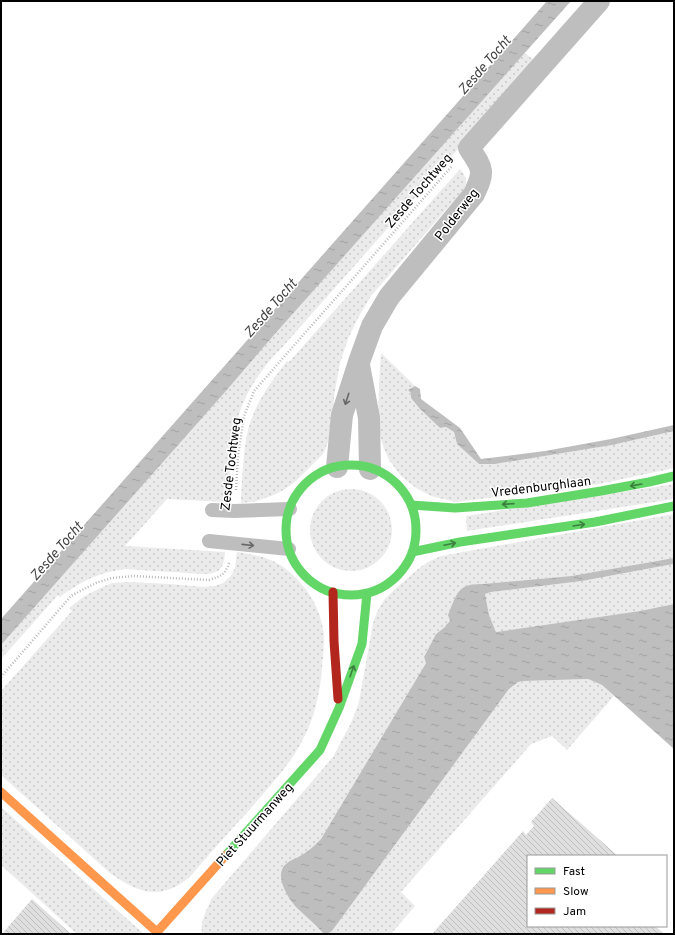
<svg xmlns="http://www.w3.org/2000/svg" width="675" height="935" font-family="Overpass,sans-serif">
  <defs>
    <pattern id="grass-dots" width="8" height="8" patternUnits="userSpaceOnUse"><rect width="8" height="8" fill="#ebebeb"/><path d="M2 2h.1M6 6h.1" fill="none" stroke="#c8c8c8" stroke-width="1.8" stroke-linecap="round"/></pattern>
    <pattern id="water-ripples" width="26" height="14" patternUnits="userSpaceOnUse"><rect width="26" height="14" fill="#bebebe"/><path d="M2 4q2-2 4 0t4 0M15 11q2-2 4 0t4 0" fill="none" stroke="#a2a2a2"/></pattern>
    <pattern id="building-back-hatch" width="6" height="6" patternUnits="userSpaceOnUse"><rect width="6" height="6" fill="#dfdfdf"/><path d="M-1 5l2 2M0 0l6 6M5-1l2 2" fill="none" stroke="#bebebe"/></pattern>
  </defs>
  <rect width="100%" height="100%" fill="#fff"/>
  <!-- grass -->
  <path fill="url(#grass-dots)" d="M524,53L536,61L278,352H277C261,370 246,392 239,414C231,441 230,474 227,502L167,499L125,546L225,552C224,568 220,574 203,574L125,569C97,573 82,581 60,597L58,595L1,659V645L226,391L274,335Z
    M460,169C466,177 468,180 464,189L371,296L358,318L348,339L340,363L334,396L333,425L328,442L323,454L296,481L285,489L276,494L257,501L241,503C242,479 243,453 248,430C255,403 271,382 287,361L289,362Z
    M381,353L415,386L408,390L411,393V398L420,409L440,428L446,427L454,432L457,444L479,464H495L612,445L674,431V468L599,484L456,502L431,496L416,488L401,476L389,460L384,449L381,439L378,422L379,385Z
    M674,484V499L467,531L466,516Z
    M310 530a41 41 0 1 1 82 0a41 41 0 1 1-82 0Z
    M674,514V558L571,576L483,584H474L450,621L446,625L445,627L436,634L424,657L426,663L321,839C315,845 308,852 300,856C295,859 288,861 284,866C279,871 281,877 283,883C292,906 306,916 323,933L327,934L332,931L509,689L518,682L524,681L588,679L602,685L614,696L567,750L552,736L531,744L401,892L415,906L391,934H202C200,921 207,909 212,898L333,757L351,723L359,702L373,623L377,612L384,600L394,590L418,569L428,562L441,556Z
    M237,552C250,554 263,556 275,562C299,575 319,602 323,629C325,642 323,655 322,668C320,694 314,720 301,743C288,767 269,787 251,808C230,831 209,854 189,878C184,881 178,886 173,888C148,898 130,887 110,873L1,775V691L72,611L69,608L83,597L98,589L112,583L128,582L170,584L204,587L215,586L223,583L231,576L235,568Z
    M674,564V604L640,611L496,632L489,615L484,594L491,592L582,581Z
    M1,807L144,934H77L1,865Z"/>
  <!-- water -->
  <path fill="url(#water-ripples)" d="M547,1H571L274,335L226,391L1,645V619Z
    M415,386L420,389L421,399L460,428L481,459L545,451L611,439L674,425V431L612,445L495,464H479L457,444L454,432L446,427L440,428L420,409L411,398V393L408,390Z
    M674,558V564L668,565L582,581L491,592L485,594L489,615L496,632L640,611L674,604V749L602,685L588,679L524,681L518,682L509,689L332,931L327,934L323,933C315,924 305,916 296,907C288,898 273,874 286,864C290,860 295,859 300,856C308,852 315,845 321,839L426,663L424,657L436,634L445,627L446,625L450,621L448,615C457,594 457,583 483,584L571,576Z"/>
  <!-- building -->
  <path fill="url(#building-back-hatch)" d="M552,798L618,856H528V926H655L664,934H432L523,831L526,835L534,826L531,822Z
    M32,899L71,934H2Z"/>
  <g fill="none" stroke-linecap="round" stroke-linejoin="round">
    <!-- path -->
    <path stroke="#b9b9b9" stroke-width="2.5" stroke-dasharray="1 2" stroke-linecap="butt" d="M236,490L238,456L244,416L254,391L452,166
      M1,677L71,596L86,588L96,583L112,578L133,576L209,580C221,576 225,575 229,563"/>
    <!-- lane -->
    <path stroke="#bebebe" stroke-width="14" d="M212,510L234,511L290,509
      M209,541L289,549"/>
    <!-- street -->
    <path stroke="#bebebe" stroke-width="22" d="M359,365L369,418L370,469
      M337,467L342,415L359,362L372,326L389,297L474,194C485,171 483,169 469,148L599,1"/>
    <!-- fast -->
    <path stroke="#63d668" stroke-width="9" d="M286 530a65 65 0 1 1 130 0a65 65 0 1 1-130 0Z
      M411,505L455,508L527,503L601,491L649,482L674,476
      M412,552L460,542L595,522L674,506
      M226,855L320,750L339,708L362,644L367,593"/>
    <!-- slow -->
    <path stroke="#ff974d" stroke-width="9" d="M1,792L157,932L226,855"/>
    <!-- jam -->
    <path stroke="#b3261e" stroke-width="9" d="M333,592L334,641L338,699"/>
  </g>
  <!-- one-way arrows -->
  <defs><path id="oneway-shaft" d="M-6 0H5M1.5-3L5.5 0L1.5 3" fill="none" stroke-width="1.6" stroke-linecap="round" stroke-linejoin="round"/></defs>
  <g stroke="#686868">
    <use href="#oneway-shaft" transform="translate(347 399) rotate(108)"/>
    <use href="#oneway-shaft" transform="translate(248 545) rotate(6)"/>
  </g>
  <g stroke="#3b803e">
    <use href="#oneway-shaft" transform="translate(636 485) rotate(170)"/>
    <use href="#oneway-shaft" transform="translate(508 504) rotate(176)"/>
    <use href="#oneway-shaft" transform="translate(579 525) rotate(-9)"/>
    <use href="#oneway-shaft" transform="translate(450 544) rotate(-12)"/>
    <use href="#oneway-shaft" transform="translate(352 671) rotate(-71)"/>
  </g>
  <g text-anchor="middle" stroke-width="3" stroke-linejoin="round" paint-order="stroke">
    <!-- street labels -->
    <g font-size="13" fill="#000" stroke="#fff">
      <text transform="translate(418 190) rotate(-49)" y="5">Zesde Tochtweg</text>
      <text transform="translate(456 214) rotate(-52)" y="5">Polderweg</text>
      <text transform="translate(230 464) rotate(-83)" y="5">Zesde Tochtweg</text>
      <text transform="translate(541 486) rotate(-7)" y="5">Vredenburghlaan</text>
      <text transform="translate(254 824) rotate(-48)" y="5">Piet Stuurmanweg</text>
    </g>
    <!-- water labels -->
    <g font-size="14" font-style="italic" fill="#434343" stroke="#fff">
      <text transform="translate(484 65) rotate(-49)" y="5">Zesde Tocht</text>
      <text transform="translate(270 308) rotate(-49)" y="5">Zesde Tocht</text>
      <text transform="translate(56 551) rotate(-49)" y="5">Zesde Tocht</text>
    </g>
  </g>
  <!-- border -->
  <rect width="675" height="935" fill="none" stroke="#000000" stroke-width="4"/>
  <!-- legend -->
  <rect x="527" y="855" width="140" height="72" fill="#ffffff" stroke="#999999"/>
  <rect x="535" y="868" width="20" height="6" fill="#63d668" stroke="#999999"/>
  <text x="563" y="875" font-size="12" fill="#000000">Fast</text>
  <rect x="535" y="888" width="20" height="6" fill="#ff974d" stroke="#999999"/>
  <text x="563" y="895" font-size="12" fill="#000000">Slow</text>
  <rect x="535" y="908" width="20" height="6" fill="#b3261e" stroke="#999999"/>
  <text x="563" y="915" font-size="12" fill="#000000">Jam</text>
</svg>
